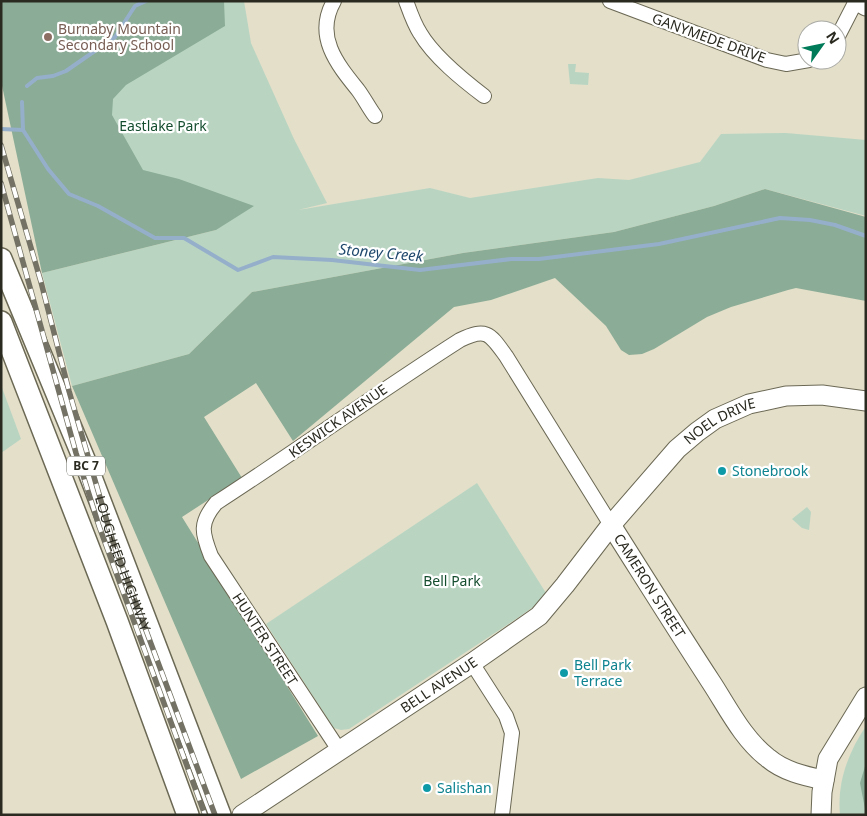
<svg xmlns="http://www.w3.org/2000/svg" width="867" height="816" font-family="'Noto Sans',sans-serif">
  <rect width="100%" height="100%" fill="#e3dfc9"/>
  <!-- green -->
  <path fill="#b9d5c2" d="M164,1H244L251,43L294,139L327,203L298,210L430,188L470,198L598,178L629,180L700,162L721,134L786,133L866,140V216L765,189L714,206L614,232L463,253L252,292L189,354L72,386L42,273L216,230L13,78Z
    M568,64H576L575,72L589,73L588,85L570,84Z
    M1,385L21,439L1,453Z
    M477,483L546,593L533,607L522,615L349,729L341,730L334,728L266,624Z
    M807,507L811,512L809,530L802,528L792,519Z
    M866,726V815H840C837,782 848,753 866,726Z"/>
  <!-- forest -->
  <path fill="#8bac96" d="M1,1H224L225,26L126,85L113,99L112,115L143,170L179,179L254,206L216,230L42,273L1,81Z
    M765,189L866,217V301L796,288L788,290L731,307L707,317L654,349L642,354L629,355L621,350L606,326L555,278L491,300L454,307L293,441L256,383L204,417L242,478L182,517L318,736L241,779L72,386L189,354L252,292L463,253L614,232L714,206Z
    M866,763V814L860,783Z"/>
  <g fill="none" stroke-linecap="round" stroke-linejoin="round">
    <!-- stream -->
    <path stroke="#95afca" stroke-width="4" d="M27,86L37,78L53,76L66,71L115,37L135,6L146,1
      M22,102L23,130
      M1,129L23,130L48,169L69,194L98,206L155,238H184L238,270L273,257L332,260L420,270L511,259H539L659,244L780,218L810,220L835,225L866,236"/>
    <!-- street casing -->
    <g stroke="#6b6854" stroke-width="16">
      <path id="street" d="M334,1C314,36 337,64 358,90C364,98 369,108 375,116
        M406,1C410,12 414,24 420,33C434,57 463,80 484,96
        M610,1L767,60L786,64L809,60
        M837,38L856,1
        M472,663L506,716L512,733L502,815
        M339,750L211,556C202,533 199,523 216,503C298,450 377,393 460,340C487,327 490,334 506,356L611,525"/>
    </g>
    <!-- secondary casing -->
    <g stroke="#6b6854" stroke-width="21">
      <g id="secondary">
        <path d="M857,1L866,6"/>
        <path id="s1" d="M611,525C644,577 677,630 711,682C728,708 743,739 768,758C783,771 804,776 824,780"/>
        <path id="s2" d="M242,815L472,663L539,616L565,585L611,525L677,449L697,432L715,419L749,404L786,396L822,395L866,401"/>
        <path d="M821,815L822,792L828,759L866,697"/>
      </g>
    </g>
    <!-- primary casing -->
    <g stroke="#6b6854" stroke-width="24">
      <path id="primary" d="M1,259L84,459L220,815
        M1,322L117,621L188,815"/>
    </g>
    <!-- street -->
    <use href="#street" stroke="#fff" stroke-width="14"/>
    <!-- secondary -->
    <use href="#secondary" stroke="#fff" stroke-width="19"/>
    <!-- primary -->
    <use href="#primary" stroke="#fff" stroke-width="21"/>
    <!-- rail casing -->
    <g stroke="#747264" stroke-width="5.5">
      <g id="rail">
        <path id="s3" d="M1,145L41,282L69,391L113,542L215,815"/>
        <path d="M1,183L76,453L99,526L205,815"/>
      </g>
    </g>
    <!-- rail -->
    <use href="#rail" stroke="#fff" stroke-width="4" stroke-dasharray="11" stroke-linecap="butt"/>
  </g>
  <!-- markers -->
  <circle fill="#8d6e63" stroke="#fff" stroke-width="2" cx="48" cy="37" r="5"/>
  <g fill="#0f9aa8" stroke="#fff" stroke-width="2">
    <circle cx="722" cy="471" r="5"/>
    <circle cx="564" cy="673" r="5"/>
    <circle cx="427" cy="788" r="5"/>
  </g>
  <g text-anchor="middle" stroke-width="4.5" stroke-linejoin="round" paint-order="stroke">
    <!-- shield labels -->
    <rect fill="#fff" stroke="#6b6a64" stroke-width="1" x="67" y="456.5" width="38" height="19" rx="4"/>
    <g font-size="12" font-weight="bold" fill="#2b2a21">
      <text x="86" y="470">BC 7</text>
    </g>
    <!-- education labels -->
    <g font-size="14" fill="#785e54" stroke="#fff" text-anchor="start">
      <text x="58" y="34">Burnaby Mountain<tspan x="58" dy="16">Secondary School</tspan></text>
    </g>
    <!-- street labels -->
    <g font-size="14" fill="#2b2a21" stroke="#fff">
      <text transform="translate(709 38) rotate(20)" y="5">GANYMEDE DRIVE</text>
      <text transform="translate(338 421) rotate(-35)" y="5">KESWICK AVENUE</text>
      <text dy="5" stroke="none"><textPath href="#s2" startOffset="626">NOEL DRIVE</textPath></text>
      <text dy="5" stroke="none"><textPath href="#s3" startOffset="436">LOUGHEED HIGHWAY</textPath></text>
      <text dy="5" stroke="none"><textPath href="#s1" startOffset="72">CAMERON STREET</textPath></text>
      <text transform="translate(265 639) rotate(57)" y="5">HUNTER STREET</text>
      <text dy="5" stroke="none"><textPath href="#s2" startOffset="236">BELL AVENUE</textPath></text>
    </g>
    <!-- park labels -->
    <g font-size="14" fill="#154d2f" stroke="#fff">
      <text x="163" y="131">Eastlake Park</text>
      <text x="452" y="586">Bell Park</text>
    </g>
    <!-- culture labels -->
    <g font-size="14" fill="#0d838f" stroke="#fff" text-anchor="start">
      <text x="732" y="476">Stonebrook</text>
      <text x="574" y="670">Bell Park<tspan x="574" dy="16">Terrace</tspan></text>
      <text x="437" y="793">Salishan</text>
    </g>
    <!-- water labels -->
    <g font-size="15" font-style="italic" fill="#21496e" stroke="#fff">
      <text transform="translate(381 253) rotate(5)" y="5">Stoney Creek</text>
    </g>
  </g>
  <!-- border -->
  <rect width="867" height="816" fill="none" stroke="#2b2a21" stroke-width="5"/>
  <!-- north arrow -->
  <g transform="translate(822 45) rotate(57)"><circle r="24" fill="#ffffff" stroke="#aaaaa6"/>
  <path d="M0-4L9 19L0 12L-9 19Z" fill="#007b59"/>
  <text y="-8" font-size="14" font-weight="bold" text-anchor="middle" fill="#2b2a21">N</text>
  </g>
</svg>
